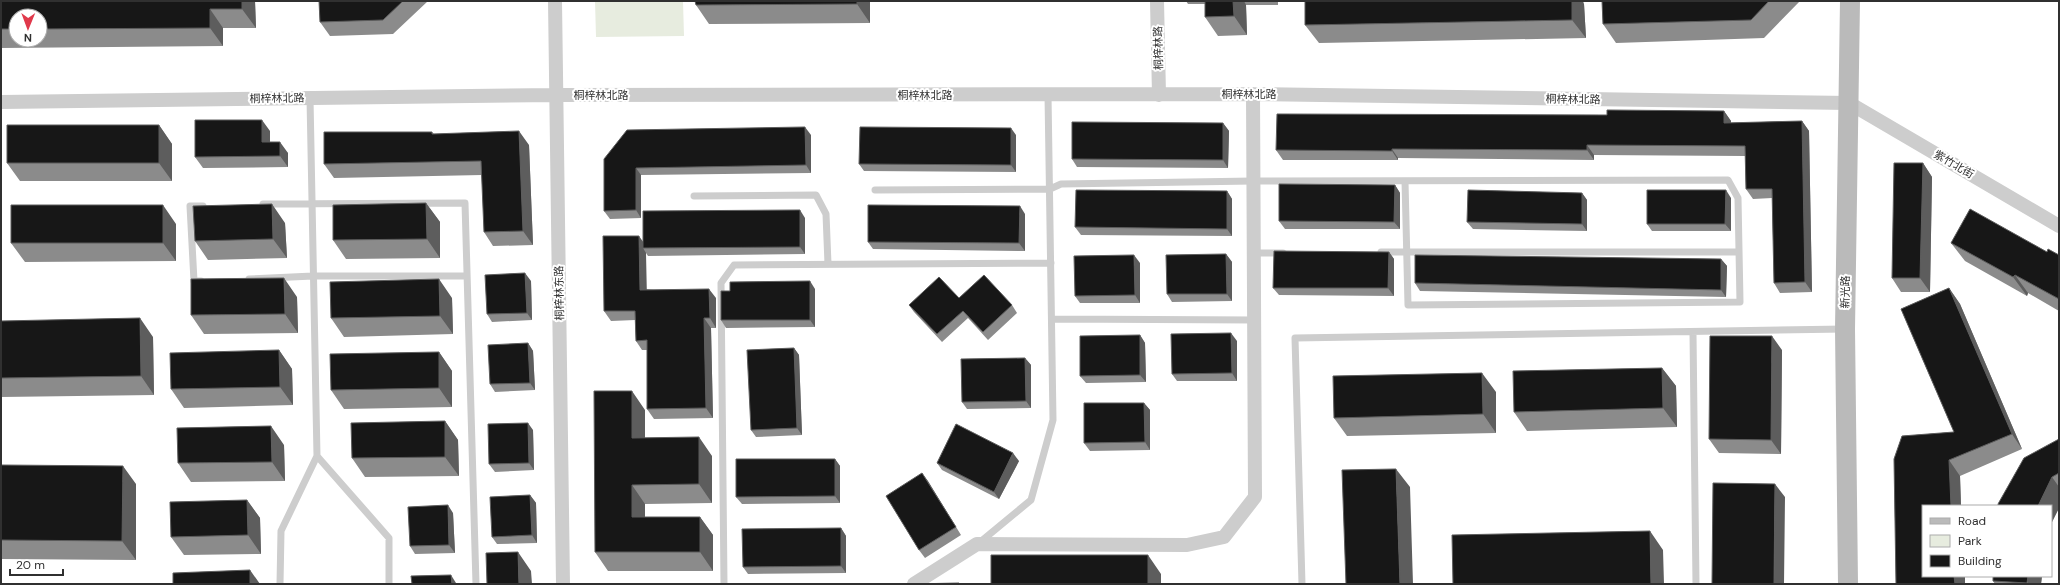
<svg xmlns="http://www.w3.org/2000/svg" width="2060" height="585" font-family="'DM Sans','Noto Sans SC',sans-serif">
  <rect width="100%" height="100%" fill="#fff"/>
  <!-- green -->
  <path fill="#e7ecdf" d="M595,1H683L684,36L596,37Z"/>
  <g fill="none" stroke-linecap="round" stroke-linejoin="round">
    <!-- lane -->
    <path stroke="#cdcdcd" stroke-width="7" d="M875,190L1050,189L1061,184L1253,181L1728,180L1738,198L1740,302L1408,305L1405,181
      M694,196L816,195L826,214L828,264
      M263,204L465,203L476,584
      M1381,252H1739
      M1254,253H1283
      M249,279L313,276H467
      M201,281H194L190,206H203
      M1052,319L1254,320
      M1693,333L1696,584
      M317,456L389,538V584
      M979,543L1031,500L1053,420L1048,95
      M280,584L281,531L317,456L310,98
      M724,584L721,283L734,265L1051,263
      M1302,584L1295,338L1845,329"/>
    <!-- street -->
    <path stroke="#cdcdcd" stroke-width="14" d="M555,1L563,584
      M1157,1L1159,95
      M1,102L556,95L1253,94L1849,103L2059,226
      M914,584L977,544L1187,545L1224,537L1255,497L1253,94"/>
    <!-- secondary -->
    <path stroke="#bababa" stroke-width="20" d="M1848,584L1845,329L1850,1"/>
  </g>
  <!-- wall -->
  <path fill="#8b8b8b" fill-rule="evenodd" d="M1,1H255L256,28H223V46L1,48ZM16,16H40V40H16Z
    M319,1H428L393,34L330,36L320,22Z
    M695,1H870V23L709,24L696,5Z
    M1186,1H1278V5H1246L1247,35L1218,36L1205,17V4H1188Z
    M1602,1H1800L1764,38L1616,43L1603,24Z
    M1584,4L1586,38L1319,43L1305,25Z
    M1724,111L1731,121V123L1802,121L1809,131L1812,292L1780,293L1774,283L1772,198L1753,199L1746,189L1745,156L1594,155V160L1398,158V160H1283L1276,150L1607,115Z
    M1223,123L1229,131L1228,168L1077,167L1072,159Z
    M159,125L172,144V181H20L7,163Z
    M270,131V142L288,153V167L203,168L195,157Z
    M432,132L434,134L529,145L533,245L493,246L484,232L482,175L334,178L324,164Z
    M811,135V173L641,175V218L610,219L604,211V159Z
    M1016,135V172L864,171L859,164Z
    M1923,163L1932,177L1930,292H1901L1892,278Z
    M1395,185L1400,193V229H1285L1279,221Z
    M1227,191L1232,199V236L1081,235L1075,227Z
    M1582,193L1587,200V231L1473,229L1467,222Z
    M1731,198V231H1652L1647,224Z
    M426,203L440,222V258L346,259L333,240Z
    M1025,214V251L873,249L868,242Z
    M805,218V254L648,256L646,253V289L716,298V328H711L713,418L654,419L647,409V350H642L636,341L635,320L611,321L604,311L643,241Z
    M285,223L287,258L208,260L195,241Z
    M176,224V261L25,262L11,243Z
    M1951,243L2047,252L2059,255V311L2028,293L2027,296L1965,261Z
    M1389,252L1394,259V296L1279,295L1273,288Z
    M1226,254L1232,262V301L1172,302L1167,294Z
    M1721,259L1727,266L1726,297L1420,291L1415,283Z
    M1140,263V303H1080L1075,296Z
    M531,281L532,320L492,322L487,314Z
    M1949,288L1960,304L2022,449L1960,476L1961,506H1923V576H1965V584H1896L1894,459L1902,436L1954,432L1901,309Z
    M815,289V327L726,328L721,320L730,291Z
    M297,297L298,333L204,334L191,315Z
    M452,298L453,334L344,337L331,318Z
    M959,298L1012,305L1017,313L988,340L968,318L942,342L914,312L909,305Z
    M1,321L153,337L154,395L1,397Z
    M1140,335L1145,343L1146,382L1086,383L1080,376Z
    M1237,341V381H1177L1172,374Z
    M528,343L533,351L535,390L495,392L490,384Z
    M794,348L799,355L802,435L756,437L751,430Z
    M279,350L292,369L293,405L184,408L171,389Z
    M1782,350L1781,454L1719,453L1709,439Z
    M439,352L452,371V407L344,409L331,390Z
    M1025,358L1031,365V408L967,409L962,402Z
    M1662,368L1676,386L1677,427L1527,431L1514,412Z
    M1496,392V433L1347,436L1334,418Z
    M1144,403L1150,410V450L1090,451L1084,443Z
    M645,410V438L712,456V503L645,504V517H700L713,535V571H608L595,552Z
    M445,421L458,440L459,476L365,477L352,458Z
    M533,430L534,470L495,472L489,464Z
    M2059,439V508L2051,524L1998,506Z
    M284,445L285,481L191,482L178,463Z
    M835,459L840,466V503L742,504L736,497Z
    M1019,461L999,499L942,470L937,463Z
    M1,465L136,484V560L1,559Z
    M922,473L961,535L925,558L919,550Z
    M530,495L536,503L537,543L497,544L492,537Z
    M247,500L260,518L261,554L184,555L171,537Z
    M453,513L455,553L415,554L410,546Z
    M841,528L846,536V573L748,574L743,567Z
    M1993,576H2042L2041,584H1995L1993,581Z"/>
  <!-- shaded-wall -->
  <path fill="#5d5d5d" d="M242,1H255L256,28L242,9Z
    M857,1H870V23L857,4Z
    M1233,1H1244L1246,5L1247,35L1234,16Z
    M1572,1H1583L1584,4L1586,38L1572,20Z
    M210,9L223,28V46L210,28Z
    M1724,111L1731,121V132L1724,123Z
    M262,120L270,131V153L262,142Z
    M1802,121L1809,131L1812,292L1805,282Z
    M1223,123L1229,131L1228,168L1223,160Z
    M159,125L172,144V181L159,163Z
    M805,127L811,135V173L806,165Z
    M1011,128L1016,135V172L1011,165Z
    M519,131L529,145L533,245L523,231Z
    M280,142L288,153V167L280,156Z
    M1587,145L1594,155V160L1587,150Z
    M1392,149L1398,158V160L1392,151Z
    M1923,163L1932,177L1930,292L1920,278Z
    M636,168L641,175V218L636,210Z
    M1395,185L1400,193V229L1394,222Z
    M1726,190L1731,198V231L1725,224Z
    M1227,191L1232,199V236L1227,229Z
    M1582,193L1587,200V231L1582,224Z
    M426,203L440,222V258L427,239Z
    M272,204L285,223L287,258L273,239Z
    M163,205L176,224V261L163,243Z
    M1020,206L1025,214V251L1019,243Z
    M800,210L805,218V254L800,247Z
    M639,236L646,246L643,248L646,253L647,299L640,290Z
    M1389,252L1394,259V296L1388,288Z
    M1226,254L1232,262V301L1227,294Z
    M1134,255L1140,263V303L1135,295Z
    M1721,259L1727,266L1726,297L1721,290Z
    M525,273L531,281L532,320L527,313Z
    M2015,275L2028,293L2027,296L2013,277Z
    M284,278L297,297L298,333L285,314Z
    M439,279L452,298L453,334L440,316Z
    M810,281L815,289V327L810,320Z
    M1949,288L1960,304L2022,449L2012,434Z
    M709,289L716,298V328L710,318Z
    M140,318L153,337L154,395L141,376Z
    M704,318L711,328L713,418L706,408Z
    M1231,333L1237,341V381L1232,373Z
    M1140,335L1145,343L1146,382L1140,375Z
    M1772,336L1782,350L1781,454L1771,440Z
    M528,343L533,351L535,390L530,383Z
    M794,348L799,355L802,435L797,428Z
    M279,350L292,369L293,405L280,387Z
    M439,352L452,371V407L439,388Z
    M1025,358L1031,365V408L1026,401Z
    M1662,368L1676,386L1677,427L1663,408Z
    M1482,373L1496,392V433L1483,414Z
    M632,391L645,410V457L632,438Z
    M1144,403L1150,410V450L1145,442Z
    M445,421L458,440L459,476L445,457Z
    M528,423L533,430L534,470L529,463Z
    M271,426L284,445L285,481L272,462Z
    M699,437L712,456V503L699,484Z
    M1013,453L1019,461L999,499L994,492Z
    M835,459L840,466V503L835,496Z
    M1949,460L1960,476L1961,506H1951Z
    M123,466L136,484V560L122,541Z
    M1396,469L1410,487L1413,584H1400Z
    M922,473L928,481L961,535L956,527Z
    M2052,477L2059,487V508L2051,524V506H2038Z
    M1775,484L1785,497L1784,584H1774Z
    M632,485L645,504V536L632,517Z
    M530,495L536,503L537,543L532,535Z
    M247,500L260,518L261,554L248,535Z
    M448,505L453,513L455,553L449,545Z
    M700,517L713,535V571L700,552Z
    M841,528L846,536V573L841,566Z
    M1650,531L1663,550L1664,584H1651Z
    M518,552L531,571L532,584H519Z
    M1148,555L1161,574V584H1148Z
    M250,570L260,584H250Z
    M451,575L456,583L457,584H452Z
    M1954,576H1965V584H1955Z
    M2028,576H2042L2041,584H2028Z"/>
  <!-- building -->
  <path fill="#171717" stroke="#5d5d5d" d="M1,1H242V9H210V28L40,29V16H16V29H1Z
    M319,1H403L383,20L320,22Z
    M695,1H857V4L696,5Z
    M1205,1H1233L1234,16L1205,17Z
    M1305,1H1572V20L1305,25Z
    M1602,1H1769L1751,20L1603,24Z
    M1607,110L1724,111V123L1802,121L1805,282L1774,283L1772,189H1746L1745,146L1587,145V150L1392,149V151L1276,150L1277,114L1607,115Z
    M195,120H262V142H280V156L195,157Z
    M1072,122L1223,123V160L1072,159Z
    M7,125H159V163H7Z
    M805,127L806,165L636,168V210L604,211V159L627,130Z
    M860,127L1011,128V165L859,164Z
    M519,131L523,231L484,232L481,161L324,164V132H432V134Z
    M1894,163H1923L1920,278H1892Z
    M1279,184L1395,185L1394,222L1279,221Z
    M1076,190L1227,191V229L1075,227Z
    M1468,190L1582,193V224L1467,222Z
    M1647,190H1726L1725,224H1647Z
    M426,203L427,239L333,240V205Z
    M272,204L273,239L195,241L193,206Z
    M11,205H163V243H11Z
    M868,205L1020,206L1019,243L868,242Z
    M1970,209L2047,252L2048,249L2059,255V299L2015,275L2013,277L1951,243Z
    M800,210V247L643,248V211Z
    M603,236H639L640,290L709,289L710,318H704L706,408L647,409V340L636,341L635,311H604Z
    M1274,251L1389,252L1388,288H1273Z
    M1226,254L1227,294H1167L1166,255Z
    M1134,255L1135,295L1075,296L1074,256Z
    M1415,255L1721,259V290L1415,283Z
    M525,273L527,313L487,314L485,275Z
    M984,275L1012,305L983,332L963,311L937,334L909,305L939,277L959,298Z
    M284,278L285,314L191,315V279Z
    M439,279L440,316L331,318L330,282Z
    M810,281V320H721V291H730V282Z
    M1949,288L2012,434L1949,460L1951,506H1923V576H1954L1955,584H1896L1894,459L1902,436L1954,432L1901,309Z
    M140,318L141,376L1,378V321Z
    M1231,333L1232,373L1172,374L1171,334Z
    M1140,335V375L1080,376V336Z
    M1710,336H1772L1771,440L1709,439Z
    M528,343L530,383L490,384L488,345Z
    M794,348L797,428L751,430L747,350Z
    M279,350L280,387L171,389L170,353Z
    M439,352V388L331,390L330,354Z
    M1025,358L1026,401L962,402L961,359Z
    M1662,368L1663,408L1514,412L1513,371Z
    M1482,373L1483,414L1334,418L1333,376Z
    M594,391H632V438L699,437V484L632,485V517H700V552H595Z
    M1084,403H1144L1145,442L1084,443Z
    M445,421V457L352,458L351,423Z
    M528,423L529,463L489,464L488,424Z
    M956,424L1013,453L994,492L937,463Z
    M271,426L272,462L178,463L177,428Z
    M2059,439V473L2052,477L2038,506H1998V504L2024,458Z
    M736,459H835V496L736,497Z
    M1,465L123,466L122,541L1,540Z
    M1396,469L1400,584H1346L1342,470Z
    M922,473L956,527L919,550L886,496Z
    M1713,483L1775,484L1774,584H1712Z
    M530,495L532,535L492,537L490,497Z
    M247,500L248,535L171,537L170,502Z
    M448,505L449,545L410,546L408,507Z
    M841,528V566L743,567L742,529Z
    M1650,531L1651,584H1453L1452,535Z
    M518,552L519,584H487L486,553Z
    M991,555H1148V584H991Z
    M250,570V584H173V573Z
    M451,575L452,584H412L411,576Z
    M1993,576H2028L2027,583L1993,581Z
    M959,583V584H911Z"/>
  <g text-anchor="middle" stroke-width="4" stroke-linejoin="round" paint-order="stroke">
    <!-- street labels -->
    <g font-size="11" fill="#303030" stroke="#fff">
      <text transform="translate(1158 48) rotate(-91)" y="4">桐梓林路</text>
      <text x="1249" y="98">桐梓林北路</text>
      <text x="601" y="99">桐梓林北路</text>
      <text x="925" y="99">桐梓林北路</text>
      <text transform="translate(277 98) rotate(-1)" y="4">桐梓林北路</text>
      <text transform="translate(1573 99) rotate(1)" y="4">桐梓林北路</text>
      <text transform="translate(1954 164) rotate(30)" y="4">紫竹北街</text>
      <text transform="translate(1845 292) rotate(-89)" y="4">新光路</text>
      <text transform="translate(559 293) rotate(-91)" y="4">桐梓林东路</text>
    </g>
  </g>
  <!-- border -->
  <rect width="2060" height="585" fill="none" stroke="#303030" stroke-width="4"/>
  <!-- legend -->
  <rect x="1922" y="505" width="130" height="72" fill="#ffffff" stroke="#acacac"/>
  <rect x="1930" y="518" width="20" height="6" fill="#bababa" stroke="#acacac"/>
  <text x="1958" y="525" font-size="12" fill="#303030">Road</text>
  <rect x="1930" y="535" width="20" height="12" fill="#e7ecdf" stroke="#acacac"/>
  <text x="1958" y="545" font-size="12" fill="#303030">Park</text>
  <rect x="1930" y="555" width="20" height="12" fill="#171717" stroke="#acacac"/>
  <text x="1958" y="565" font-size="12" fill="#303030">Building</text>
  <!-- north arrow -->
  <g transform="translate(28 28) rotate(181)"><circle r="19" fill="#ffffff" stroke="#acacac"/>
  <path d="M0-3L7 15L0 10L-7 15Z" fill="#e0394b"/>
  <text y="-6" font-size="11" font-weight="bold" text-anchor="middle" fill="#303030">N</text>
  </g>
  <!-- scale -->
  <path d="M10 569v6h53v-6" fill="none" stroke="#303030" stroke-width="2"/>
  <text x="16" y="569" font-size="12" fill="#303030" stroke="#ffffff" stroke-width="3" paint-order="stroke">20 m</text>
</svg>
